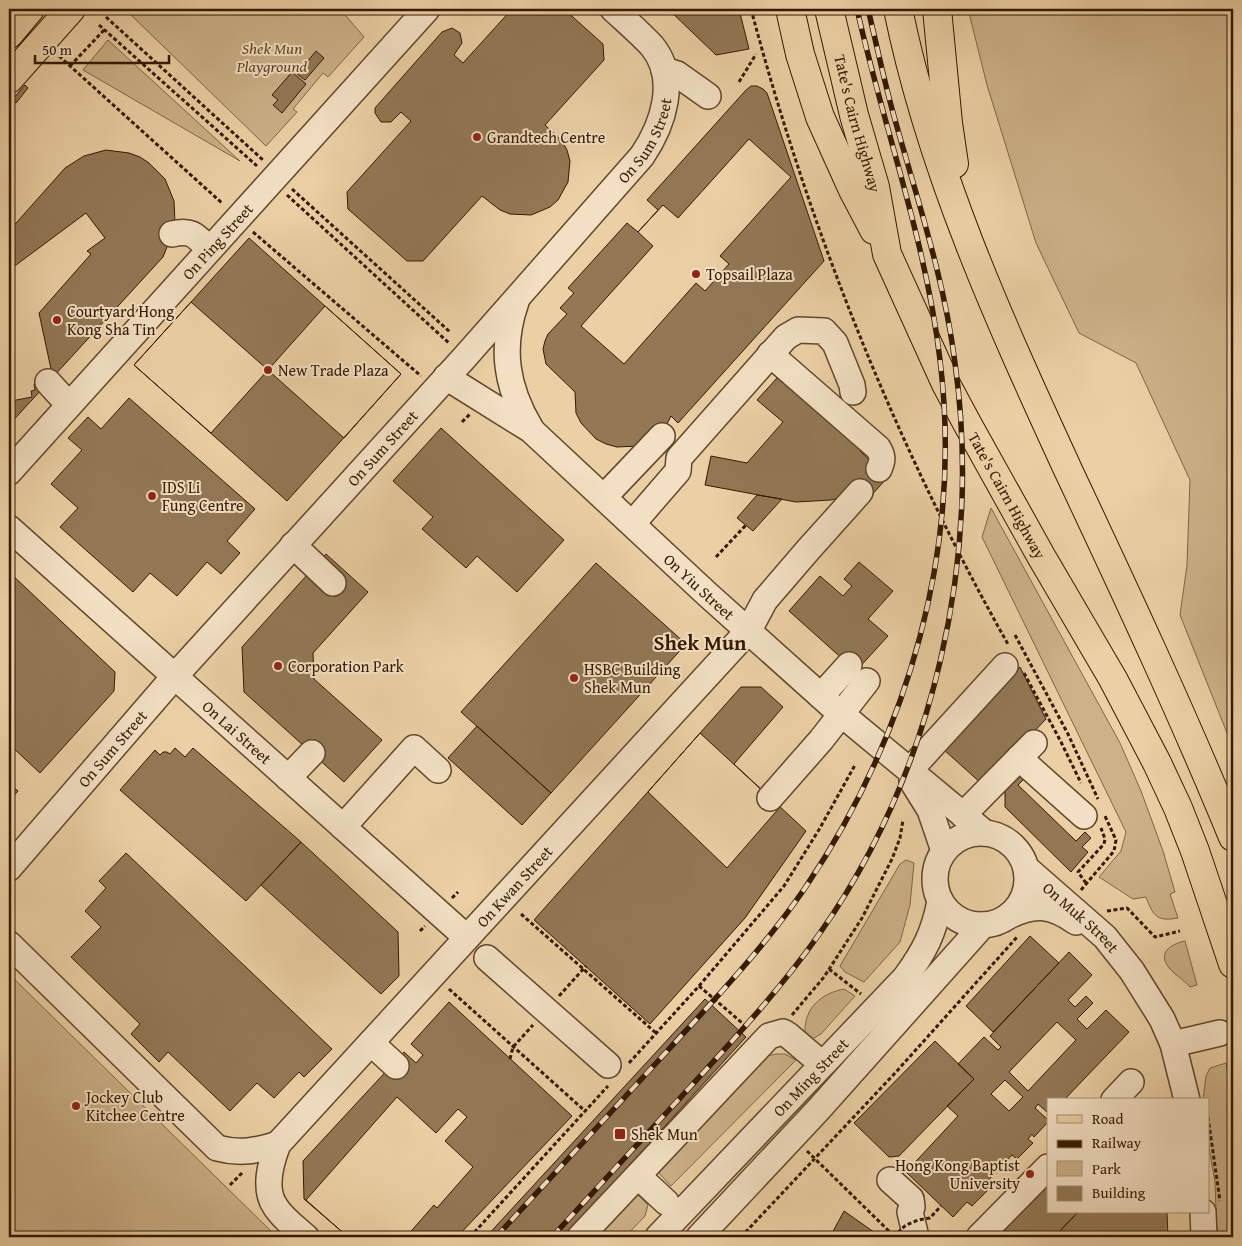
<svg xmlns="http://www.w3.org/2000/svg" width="1242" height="1246" font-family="'Gentium Book Plus',serif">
  <rect width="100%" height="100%" fill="#ecd0a5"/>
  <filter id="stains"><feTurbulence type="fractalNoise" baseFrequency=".004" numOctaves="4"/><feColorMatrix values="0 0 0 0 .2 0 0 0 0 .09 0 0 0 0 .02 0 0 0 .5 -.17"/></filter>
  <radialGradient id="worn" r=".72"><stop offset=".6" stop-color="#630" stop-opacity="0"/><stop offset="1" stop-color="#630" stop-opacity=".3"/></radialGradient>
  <!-- green -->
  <path fill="#cdb189" stroke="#806545" d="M136,9H340L364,37L328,77L323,73L293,109L297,112L266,146L131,15Z
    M968,9H1233V748L1180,615L1187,565L1190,480L1136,363L1079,333L1036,243L987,85Z
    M108,40L240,161L83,70Z
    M991,508L1120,743L1141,791L1163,851L1175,892L1170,894L1178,918C1157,922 1153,916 1146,897L1133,899L1099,877L1121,851L1126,832L982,537Z
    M906,860L914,863L910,905L900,942L864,982L845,972L840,966L900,864Z
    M1185,941L1197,985L1190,987C1184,980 1172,973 1167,965C1158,951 1174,943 1185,941Z
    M9,974L277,1237H9Z
    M844,989L855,996L821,1034L812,1039L805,1032C804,1008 822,993 844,989Z
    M776,1054H785L796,1060L671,1186L655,1169L762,1057Z
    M1226,1063L1233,1098V1237H1217L1215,1182L1208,1143V1100H1203L1206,1076L1210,1068Z
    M635,1192L648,1205L645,1216L625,1237H594Z"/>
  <!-- building -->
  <path fill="#937856" stroke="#331901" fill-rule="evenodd" d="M512,9H564L603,44L604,60L545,125L562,141L567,150L570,161L568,182L558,200L550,207L531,215L510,214L500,210L482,196L423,261H407L348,209L347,192L411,121L401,112L391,122H381L375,113V108L442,32L452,28L460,33L462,43L454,55L463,63Z
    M668,9H739L749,49L716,55Z
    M316,51L324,58L305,80L297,74Z
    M292,72L306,84L282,113L273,105L278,100L272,95Z
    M25,85L28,88L16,103L12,100Z
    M751,86H757L763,89L767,93L824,261L678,423L671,416L666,426L639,446L617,447L606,444L596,439L581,423L576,413L575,392L546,364L543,349L545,341L548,334L567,314L560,308L574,293L568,288L627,223L638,232L658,210L647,200L746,90Z
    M749,139L791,177L720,256L729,264L705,291L696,283L624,364L581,326L653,246L638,232L663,205L678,218Z
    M106,150L129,153L140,157L149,163L165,179L174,201L175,223L172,234L163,257L9,425V231L65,168L84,156Z
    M86,213L105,238L87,251L91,254L39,313L51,369L44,371L46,381L34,384L35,390L31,391L32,397L11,401L9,392V267L16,265Z
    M249,238L401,374L287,501L134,365Z
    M191,302L268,370L211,433L134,365Z
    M325,306L401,374L344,438L268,370Z
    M777,378L789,385L854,442L862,453L888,477L868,499L847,496L831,500L796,502L705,485L711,456L747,463L783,422L757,400Z
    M129,398L255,509L227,541L240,553L221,574L207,562L177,596L150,573L133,592L60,527L78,508L51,484L82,450L68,438L88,417L101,429Z
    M441,428L564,540L517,592L477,556L466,568L422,529L433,517L393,481Z
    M757,495L782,499L753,531L737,518Z
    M326,554L368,592L313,653L314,679L382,740L344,782L244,692L242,647Z
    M859,562L893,591L868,619L888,636L856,671L789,611L820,576L843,596L852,586L844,579Z
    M596,563L686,644L551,793L461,712Z
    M9,572L115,672L114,691L40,773L9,744Z
    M1020,667L1046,719L983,785L943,749Z
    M741,687H761L783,707L734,764L806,831L745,918L650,1024L534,920Z
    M477,726L551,793L522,825L448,758Z
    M700,733L780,807L727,868L648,792Z
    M175,748L185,757L193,748L301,842L246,901L120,790L155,750L160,755L163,752H167L170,754Z
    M1020,770L1026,777L1018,785L1076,841L1085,832L1091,838L1082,847L1088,852L1071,872L1005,807V785Z
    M9,783L18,791L9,801Z
    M301,842L398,932L399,976L381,994L261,885Z
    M126,853L332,1049L304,1077L299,1072L274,1098L257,1083L230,1111L168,1052L159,1062L131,1034L140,1024L71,957L101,927L85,911L106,888L99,881Z
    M1030,936L1059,963L993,1032L966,1006Z
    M1069,952L1092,975L1068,1000L1075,1007L1086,996L1093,1003L1077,1019L1087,1029L1106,1010L1129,1032L1064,1100H1048V1113L1038,1104L1035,1108L1048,1120V1122L1034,1137L1032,1134L1028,1139L1033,1143L1017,1159L1012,1155L983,1186L988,1190L972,1206L967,1202L953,1217L906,1172L958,1116L947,1106L974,1079L958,1064L984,1037L998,1050L1001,1047L990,1036ZM1057,1022L1076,1040L1028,1091L1009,1072ZM1005,1080L1023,1097L1009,1111L991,1094Z
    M705,999L746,1037L564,1237H486Z
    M449,1002L572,1116L457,1237H348L304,1199L303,1161L404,1052L416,1063L423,1055L411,1044Z
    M935,1041L974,1079L899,1156L889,1157L854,1123Z
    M397,1097L436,1133L458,1109L467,1117L445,1141L473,1167L437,1208L434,1205L406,1237H348L306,1200Z
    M1048,1183V1212H1078L1057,1234V1237H998Z
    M844,1211L881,1237H830Z
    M1078,1212H1167L1168,1237H1057V1234Z"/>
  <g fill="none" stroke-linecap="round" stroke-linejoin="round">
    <!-- minor casing -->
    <g stroke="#61472a" stroke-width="28">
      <g id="minor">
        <path d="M664,70L677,74L708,96"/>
        <path d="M172,234C192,229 196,236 209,249"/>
        <path d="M516,302C500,348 506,387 531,429"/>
        <path d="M770,354L878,448C883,456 883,460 879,469"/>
        <path id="s1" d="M446,377L531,430L707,594L833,707L985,833"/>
        <path d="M48,382L69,405"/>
        <path id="s2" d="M9,472L427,9"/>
        <path d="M604,497L662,436"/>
        <path d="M633,523L678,471L679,458L786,337L798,330L824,331L835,343L852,385L853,392"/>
        <path id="s3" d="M9,528L466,937"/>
        <path d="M293,545L333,583"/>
        <path d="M821,696L849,665"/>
        <path d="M1019,758L1084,816"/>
        <path d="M910,770L1005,666"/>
        <path d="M288,778L312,753"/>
        <path d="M912,781L930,810L944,851"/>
        <path d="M770,798L821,740L867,681"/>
        <path d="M963,815L1034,743"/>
        <path d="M343,827L414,748L438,770"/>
        <circle cx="981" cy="879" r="46"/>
        <path id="s4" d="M9,868L174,677L465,357L642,156C663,125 679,79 652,46C640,33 626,21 613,9"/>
        <path id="s5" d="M1026,868L1105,937L1132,971L1162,1019L1173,1044L1187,1100"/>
        <path d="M1007,917C1033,903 1051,904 1076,922"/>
        <path d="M9,944L217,1148C239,1154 257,1151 278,1144"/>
        <path d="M487,958L608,1065"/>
        <path d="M371,1043L396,1066"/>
        <path d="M1173,1044L1220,1033"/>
        <path d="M1114,1100L1131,1082"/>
        <path d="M638,1176L666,1202"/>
        <path d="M890,1180L911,1199L912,1207L910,1212L916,1237"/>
        <path d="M1203,1212L1204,1237"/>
        <path id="s6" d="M306,1237C296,1228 282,1218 275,1206C263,1188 271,1162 278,1144L749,630L765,600L808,550L860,492"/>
        <path d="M580,1237L769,1036L783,1032L788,1035L822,1064"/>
        <path id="s7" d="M658,1237L905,978C924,952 934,933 940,901"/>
        <path d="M699,1237L818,1110L983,925"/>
        <path d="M979,1237L1048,1167"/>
      </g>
    </g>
    <!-- major casing -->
    <g stroke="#331901" stroke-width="30">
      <path id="major" d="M9,34L30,9
        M9,79L71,9"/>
    </g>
    <!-- highway casing -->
    <g stroke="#331901" stroke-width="30">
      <g id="highway">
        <path d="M790,9L800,54L820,117L853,190L874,230"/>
        <path id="s8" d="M829,9L854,115L875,187L887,254L946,384L968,425L1041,556L1113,679L1157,763L1178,808L1195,851L1233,964"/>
        <path d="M898,9C931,171 1000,322 1069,472C1126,593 1182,713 1233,837"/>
        <path d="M937,9L948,123L954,164"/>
      </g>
    </g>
    <!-- path -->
    <path stroke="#331901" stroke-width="3" stroke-dasharray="4 2.5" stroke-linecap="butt" d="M751,9C810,231 896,446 1009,646
      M106,17L263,160
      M99,25L257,166
      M59,56L223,204
      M70,66L104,30
      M739,82L756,54
      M292,189L450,332
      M287,195L450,344
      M253,232L421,376
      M462,422L470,414
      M716,557L746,525
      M1015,635L1068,734L1098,799
      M1024,673L1061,742L1081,783
      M1086,883L1078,872L1104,844L1105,839L1101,828
      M1081,890L1114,851L1116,840L1105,816
      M452,898L458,892
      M9,907L12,908
      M1107,911L1127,908L1155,937L1180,931
      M521,914L656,1033
      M420,931L425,926
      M829,969L861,994
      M699,986L784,886L820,828L855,765
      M449,989L585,1111
      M559,996L586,966
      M792,1015L824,977L862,918L892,859L900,838L903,820
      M510,1059L513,1047L533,1025
      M629,1063L699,986L748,1028
      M1208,1117L1220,1201
      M807,1151L893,1235
      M230,1185L243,1172
      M470,1237L608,1086
      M741,1237L896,1072L1018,936"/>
    <!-- minor -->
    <use href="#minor" stroke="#f3e0c4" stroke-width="25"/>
    <!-- major -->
    <use href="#major" stroke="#ecd0a5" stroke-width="28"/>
    <!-- highway -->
    <use href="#highway" stroke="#ecd0a5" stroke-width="28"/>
    <!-- rail casing -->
    <g stroke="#331901" stroke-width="5.5">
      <path id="rail" d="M496,1237C554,1174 612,1111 670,1048C717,997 766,945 805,888C909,734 963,546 940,360C926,240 883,126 857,9
        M552,1237C598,1187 645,1136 692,1085C737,1036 782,987 820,933C934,771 982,558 955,363C944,276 915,193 892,109C883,76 876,42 868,9"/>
    </g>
    <!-- rail -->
    <use href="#rail" stroke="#f3e0c4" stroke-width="4" stroke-dasharray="11" stroke-linecap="butt"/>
    <!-- path-bridge -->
    <path stroke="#331901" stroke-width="3" stroke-dasharray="4 2.5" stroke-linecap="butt" d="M893,1237L906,1225L918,1220L930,1218L941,1206"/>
  </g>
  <!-- markers -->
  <g fill="#8f2418" stroke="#f3e0c4" stroke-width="2">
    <circle cx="477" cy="137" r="5"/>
    <circle cx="696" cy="274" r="5"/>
    <circle cx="57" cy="320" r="5"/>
    <circle cx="268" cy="370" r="5"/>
    <circle cx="152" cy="496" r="5"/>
    <circle cx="278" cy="666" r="5"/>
    <circle cx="574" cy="678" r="5"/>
    <circle cx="76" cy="1106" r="5"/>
    <rect x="614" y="1128" width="12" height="12" rx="2.5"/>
    <circle cx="1030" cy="1174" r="5"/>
  </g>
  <g text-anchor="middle" stroke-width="4" stroke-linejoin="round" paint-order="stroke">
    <!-- park labels -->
    <g font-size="16" font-style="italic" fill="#61472a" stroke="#f3e0c4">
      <text x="272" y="54">Shek Mun<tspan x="272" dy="18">Playground</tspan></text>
    </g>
    <!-- street labels -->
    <g font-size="16" fill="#331901" stroke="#f3e0c4">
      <text dy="6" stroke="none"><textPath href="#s8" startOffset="118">Tate's Cairn Highway</textPath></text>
      <text dy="6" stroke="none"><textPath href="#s4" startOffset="968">On Sum Street</textPath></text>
      <text dy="6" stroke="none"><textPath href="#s2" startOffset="311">On Ping Street</textPath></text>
      <text dy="6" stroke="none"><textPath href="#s4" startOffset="562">On Sum Street</textPath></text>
      <text dy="6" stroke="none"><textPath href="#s8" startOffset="522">Tate's Cairn Highway</textPath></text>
      <text dy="6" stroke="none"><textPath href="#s1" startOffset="330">On Yiu Street</textPath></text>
      <text dy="6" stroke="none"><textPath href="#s3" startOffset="306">On Lai Street</textPath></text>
      <text dy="6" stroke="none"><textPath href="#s4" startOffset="158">On Sum Street</textPath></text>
      <text dy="6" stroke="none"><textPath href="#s6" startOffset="458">On Kwan Street</textPath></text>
      <text dy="6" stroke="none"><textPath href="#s5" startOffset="74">On Muk Street</textPath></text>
      <text dy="6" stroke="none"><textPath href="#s7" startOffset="221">On Ming Street</textPath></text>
    </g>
    <!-- poi labels -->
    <g font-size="16" fill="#331901" stroke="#f3e0c4" text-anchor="start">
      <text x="487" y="143">Grandtech Centre</text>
      <text x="706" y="280">Topsail Plaza</text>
      <text x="67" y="317">Courtyard Hong<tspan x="67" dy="18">Kong Sha Tin</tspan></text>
      <text x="278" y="376">New Trade Plaza</text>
      <text x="162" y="493">IDS Li<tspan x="162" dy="18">Fung Centre</tspan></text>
      <text x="288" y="672">Corporation Park</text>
      <text x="584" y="675">HSBC Building<tspan x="584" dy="18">Shek Mun</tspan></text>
      <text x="86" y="1103">Jockey Club<tspan x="86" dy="18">Kitchee Centre</tspan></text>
      <text x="631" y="1140">Shek Mun</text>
      <text x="1020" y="1171" text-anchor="end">Hong Kong Baptist<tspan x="1020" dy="18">University</tspan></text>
    </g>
    <!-- district labels -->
    <g font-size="21" font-weight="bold" fill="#331901" stroke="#f3e0c4">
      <text x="700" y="650">Shek Mun</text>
    </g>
  </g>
  <!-- margin -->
  <rect width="1242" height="1246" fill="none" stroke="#ecd0a5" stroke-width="30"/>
  <rect x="10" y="10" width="1222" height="1226" fill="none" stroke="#331901" stroke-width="2.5"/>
  <rect x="15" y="15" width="1212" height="1216" fill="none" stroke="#331901"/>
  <!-- legend -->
  <rect x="1047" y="1098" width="162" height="115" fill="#f3e0c4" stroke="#a69076"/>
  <rect x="1057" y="1115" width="25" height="8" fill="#ecd0a5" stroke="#a69076"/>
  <text x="1092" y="1124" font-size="15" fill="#331901">Road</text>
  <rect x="1057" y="1140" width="25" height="8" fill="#331901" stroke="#a69076"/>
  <text x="1092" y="1148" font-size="15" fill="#331901">Railway</text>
  <rect x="1057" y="1161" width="25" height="15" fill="#cdb189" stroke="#a69076"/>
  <text x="1092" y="1174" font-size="15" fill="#331901">Park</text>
  <rect x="1057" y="1186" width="25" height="15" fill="#937856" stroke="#a69076"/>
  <text x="1092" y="1198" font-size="15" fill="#331901">Building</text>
  <!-- scale -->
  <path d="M35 55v8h134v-8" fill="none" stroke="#331901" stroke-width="2.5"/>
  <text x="42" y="55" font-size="15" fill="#331901" stroke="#f3e0c4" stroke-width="4" paint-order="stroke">50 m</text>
  <rect width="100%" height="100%" filter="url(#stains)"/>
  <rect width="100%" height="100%" fill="url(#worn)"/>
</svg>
